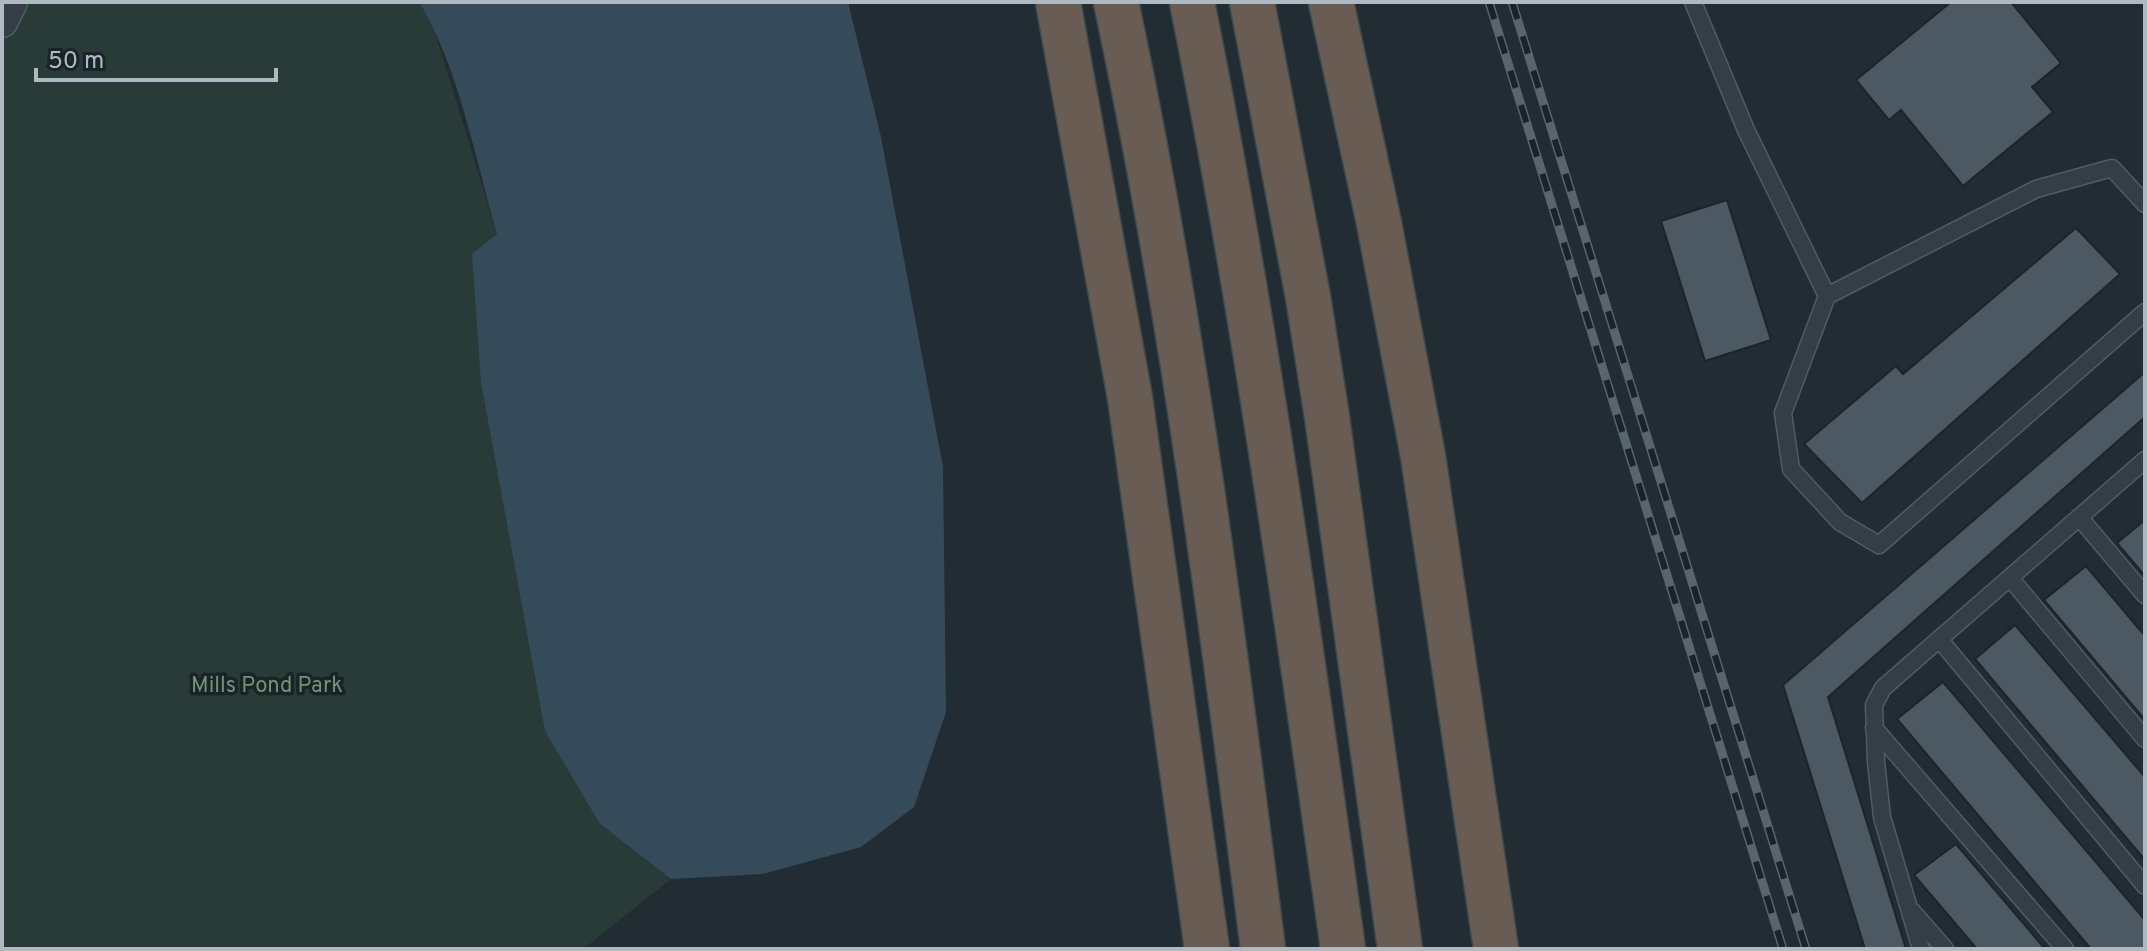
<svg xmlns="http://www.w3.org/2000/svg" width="2147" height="951" font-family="Overpass,sans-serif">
  <rect width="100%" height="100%" fill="#212c33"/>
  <!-- green -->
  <path fill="#293b37" d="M2,2H419L433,26L497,234L600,824L671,879L583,949H2Z"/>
  <!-- water -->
  <path fill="#364b59" d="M419,2H848L881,137L943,467L946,712L914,807L861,847L763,874L671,879L600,824L545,731L481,382L472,254L497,234C476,161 458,65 419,2Z"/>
  <!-- building -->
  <path fill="#4c5962" stroke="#1b252b" stroke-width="2" d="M1951,2H2011L2061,63L2032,87L2053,112L1963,186L1901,110L1889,120L1856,80Z
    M1727,200L1771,340L1705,361L1661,221Z
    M2076,228L2120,274L1862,503L1804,444L1896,366L1903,374Z
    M2145,372V417L1828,697L1906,949H1865L1783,685Z
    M2145,520V576L2117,543Z
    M2086,566L2145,636V720L2044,600Z
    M2015,625L2145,777V860L1975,659Z
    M1943,682L2145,920V949H2091L1897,719Z
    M1956,844L2045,949H1977L1914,875Z"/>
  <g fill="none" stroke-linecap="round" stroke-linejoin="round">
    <!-- lane casing -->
    <g stroke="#515c62" stroke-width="19">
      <path id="lane" d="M1693,2L1746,130L1827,296
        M2145,204L2112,168L2036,189L1827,296L1783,413L1791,469L1840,522L1879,545L2145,312
        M2079,517L2145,595
        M2010,578L2145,739
        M1939,639L2145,886
        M1874,728L2065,949
        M1912,911L1945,949
        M1921,949L1882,817L1876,762L1874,705L1883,688L2145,460"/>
    </g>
    <!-- street casing -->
    <g stroke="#515c62" stroke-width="33">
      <path id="street" d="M2,22L12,2"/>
    </g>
    <!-- highway casing -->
    <g stroke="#3e494f" stroke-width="47">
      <path id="highway" d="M1058,2L1130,398L1207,949
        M1116,2C1183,315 1223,632 1263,949
        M1192,2C1255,316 1299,632 1343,949
        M1252,2L1308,297L1327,417L1400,949
        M1331,2L1379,223L1423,456L1496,949"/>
    </g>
    <!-- lane -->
    <use href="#lane" stroke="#343e44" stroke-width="16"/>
    <!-- street -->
    <use href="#street" stroke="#343e44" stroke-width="30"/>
    <!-- highway -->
    <use href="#highway" stroke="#695c52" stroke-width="44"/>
    <!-- rail casing -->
    <g stroke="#58656d" stroke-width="9">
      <path id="rail" d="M1489,2L1783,949
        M1512,2L1806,949"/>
    </g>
    <!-- rail -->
    <use href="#rail" stroke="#1a2329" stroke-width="6" stroke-dasharray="18" stroke-linecap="butt"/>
  </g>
  <g text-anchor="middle" stroke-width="7" stroke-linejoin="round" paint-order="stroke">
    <!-- park labels -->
    <g font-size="22" fill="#709571" stroke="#1a2329">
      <text x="267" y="692">Mills Pond Park</text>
    </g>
  </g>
  <!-- border -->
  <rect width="2147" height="951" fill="none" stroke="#aeb9c1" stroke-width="8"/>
  <!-- scale -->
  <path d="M36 68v12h240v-12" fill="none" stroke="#aeb9c1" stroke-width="4"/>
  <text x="48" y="68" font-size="24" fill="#aeb9c1" stroke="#1a2329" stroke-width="6" paint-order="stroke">50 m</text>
</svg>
